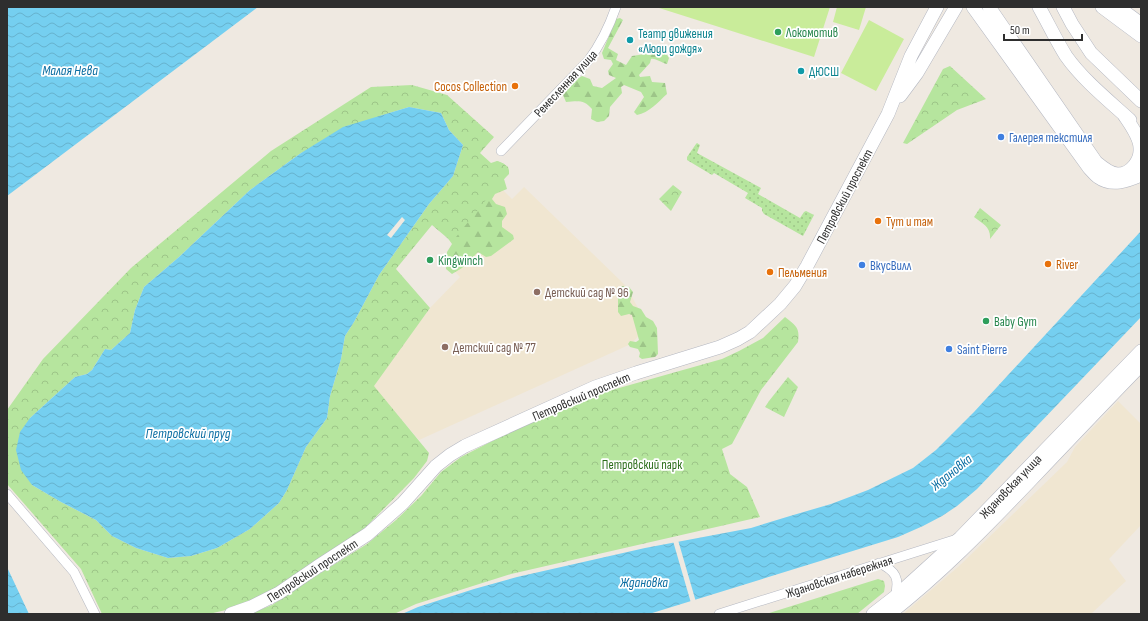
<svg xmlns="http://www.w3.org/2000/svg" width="1148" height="621" font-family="'Sofia Sans Condensed',sans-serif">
  <defs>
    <pattern id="grass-dots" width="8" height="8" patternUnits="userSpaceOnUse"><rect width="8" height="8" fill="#b6e59e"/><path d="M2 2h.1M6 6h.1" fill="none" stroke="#9dc588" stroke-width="1.8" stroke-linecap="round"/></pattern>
    <pattern id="forest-firs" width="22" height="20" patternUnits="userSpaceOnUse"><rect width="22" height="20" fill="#b6e59e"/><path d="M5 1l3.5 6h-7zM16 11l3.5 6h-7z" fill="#9dc588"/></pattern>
    <pattern id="park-crowns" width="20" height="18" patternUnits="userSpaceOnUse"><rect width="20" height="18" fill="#b6e59e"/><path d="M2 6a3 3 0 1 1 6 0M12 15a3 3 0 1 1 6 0" fill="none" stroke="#9dc588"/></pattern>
    <pattern id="water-waves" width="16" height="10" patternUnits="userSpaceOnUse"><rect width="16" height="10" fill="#75cff0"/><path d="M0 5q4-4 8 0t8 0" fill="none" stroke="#66b2ce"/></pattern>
  </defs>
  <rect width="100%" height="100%" fill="#efe9e1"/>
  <!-- education -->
  <path fill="#f0e6d1" d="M498,185L512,199L524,187L626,286L648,326L631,344L419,440L373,386L430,308L460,277L447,263Z
    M1118,401L1141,424V525L1109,559L1126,581L1091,614H903L958,567L1067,462L1075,447Z"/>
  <!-- grass -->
  <path fill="url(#grass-dots)" d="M697,143L700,145L697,153L761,188L758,194L800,218L804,212L806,211L814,215L803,236L764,214L762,211V208L745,198L748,193L714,173L712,175L687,160V157L696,144Z"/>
  <!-- forest -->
  <path fill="url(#forest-firs)" d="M620,18L623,20L608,48L618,54L616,60L626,65L632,56L645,54L649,45L653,44L664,50L669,58L667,64C661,63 656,58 651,59L650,63L639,75L640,77L650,76L652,82L665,83L667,94C658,102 649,113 637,115L634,112L644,97L641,92L624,85L621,87L622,93L610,107L609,116L604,121L597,122L591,119L592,109C584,99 577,101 566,102L563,95L577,79L582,76L590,79L593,86L602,88L616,78L609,75L608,71L613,64L611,60L604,59L602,53L616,19Z
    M497,161C507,164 513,169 504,179L507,189L495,194L492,199L496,204L505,207L507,214L502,221V227L513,235L514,239L491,256L486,257L478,252L462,268L452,274L446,269L447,252L452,244L447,237Z
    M622,286L629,287L633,292L630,302L633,306L641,309L646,317L653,321L657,328L658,354L655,357L642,359L639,357L640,353L638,349L630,347L628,344L630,341L636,342L639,340L632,315L629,314L621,316L618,312V289Z"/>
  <!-- park -->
  <path fill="url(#park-crowns)" fill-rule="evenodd" d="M950,66L986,99L957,110L907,144L903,143L943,69Z
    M412,85L447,95L494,137L480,153L491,163L497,161L502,163L508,167L509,171V174L498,185L452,242L432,225L396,269L430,308L374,386L429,453L427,461L414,478L362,531L270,592L230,609L209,614H102L81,569L7,484V410L43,359L131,268L271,151L371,87ZM409,107L441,113L449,130L463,145L453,176L429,204L379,275L354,322L345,336L341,359L330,396L327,418L306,447L287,490L279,503L250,529L217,548L191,556L168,558L136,548L112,536L96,520L61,502L32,485L30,418L75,377L87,374L92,370L105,349L111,350L130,333L135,310L144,287L179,257L250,190L301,153L383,115Z
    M673,185L682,192L671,211L659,199Z
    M980,208L1001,225L990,239C991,227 983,224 974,217Z
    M785,317C796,326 800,327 798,342L761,390L732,444L722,449L730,474L747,487L760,517L511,574L416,604L394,614H250L272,605L322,572L367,544L396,520L421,496L441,472L461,457L500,437L580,399L722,359L739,351L763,338Z
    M788,377L798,387L784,417L765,407L769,401Z
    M878,579L884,581L885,586L884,592L857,614H766Z"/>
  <!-- pitch -->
  <path fill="#c9ec9a" d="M656,7H830L814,57Z
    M837,7H866L859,30L833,22Z
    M869,20L904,39L876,91L841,73Z"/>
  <!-- water -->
  <path fill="url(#water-waves)" d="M7,7H258L7,196Z
    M409,107L441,113L449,130L463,145L453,176L429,204L379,275L354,322L345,336L341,359L330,396L327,418L306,447L287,490L279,503L250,529L217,548L191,556L168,558L136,548L112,536L96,520L61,502L32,485L21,470L16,450L20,432L30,418L75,377L87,374L92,370L105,349L111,350L130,333L135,310L144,287L179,257L250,190L301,153L343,127Z
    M1141,231V317L977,489L957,506L942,516L923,526L898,537L649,614H402L418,607L474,589L517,577L645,548L751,528L790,516L831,504L868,490L913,468L936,450L974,412Z
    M7,567L29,614H7Z"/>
  <!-- pier -->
  <path fill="#efe9e1" d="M402,217L405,220L391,238L387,235Z
    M678,540L696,602L691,603L673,541Z"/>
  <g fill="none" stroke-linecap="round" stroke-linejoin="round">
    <!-- street casing -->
    <g stroke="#b4b7c1" stroke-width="10">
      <path id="street" d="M501,151L588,61C601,44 609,27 616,7
        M7,494L74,572L95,614
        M879,563C896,571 900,578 895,597
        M719,614L957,539"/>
    </g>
    <!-- secondary casing -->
    <g stroke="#b4b7c1" stroke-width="14">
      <path id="secondary" d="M973,7L1089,168C1092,171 1095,175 1098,177C1112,187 1127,181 1141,175
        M989,7L1096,162C1102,167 1110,174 1118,174C1131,174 1141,160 1140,148C1140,137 1130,124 1124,115
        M1039,7C1048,23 1056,40 1066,56C1083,80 1108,100 1130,120
        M1063,7L1072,24L1091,53L1141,101
        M1102,7L1141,36
        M1118,7L1141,24
        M900,96L917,73L956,7
        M231,614L251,607L279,593L317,567L368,534L403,503L436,466L450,455L465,446L595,387L636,373L720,347L738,339L750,332L780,304L795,286L807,266L888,114L911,56L937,7
        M873,614L895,597L960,538L1141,351
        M889,614C939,575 984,529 1028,483C1065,444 1103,404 1141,365"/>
    </g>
    <!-- street -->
    <use href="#street" stroke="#fff" stroke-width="9"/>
    <!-- secondary -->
    <use href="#secondary" stroke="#fff" stroke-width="13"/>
  </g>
  <!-- markers -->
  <g fill="#2e9e5b" stroke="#fff" stroke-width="1.5">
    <circle cx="778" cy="32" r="4"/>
    <circle cx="430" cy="260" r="4"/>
    <circle cx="986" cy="321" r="4"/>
  </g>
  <g fill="#0f9aa8" stroke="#fff" stroke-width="1.5">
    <circle cx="630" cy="40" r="4"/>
    <circle cx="801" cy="71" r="4"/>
  </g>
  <g fill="#e8710a" stroke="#fff" stroke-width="1.5">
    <circle cx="515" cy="86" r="4"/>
    <circle cx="878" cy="221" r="4"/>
    <circle cx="1048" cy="264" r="4"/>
    <circle cx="770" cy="272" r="4"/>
  </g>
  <g fill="#3f7fe0" stroke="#fff" stroke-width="1.5">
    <circle cx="1001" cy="137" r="4"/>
    <circle cx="862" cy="265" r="4"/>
    <circle cx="949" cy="349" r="4"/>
  </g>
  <g fill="#8d6e63" stroke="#fff" stroke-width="1.5">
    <circle cx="537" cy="292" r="4"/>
    <circle cx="445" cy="347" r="4"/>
  </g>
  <g text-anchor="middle" stroke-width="3.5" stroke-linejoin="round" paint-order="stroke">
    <!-- leisure labels -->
    <g font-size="13" fill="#27864d" stroke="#fff" text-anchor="start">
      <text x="786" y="37">Локомотив</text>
      <text x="438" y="265">Kingwinch</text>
      <text x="994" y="326">Baby Gym</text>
    </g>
    <!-- culture labels -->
    <g font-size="13" fill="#0d838f" stroke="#fff" text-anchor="start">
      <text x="638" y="38">Театр движения<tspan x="638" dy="15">«Люди дождя»</tspan></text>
      <text x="809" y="76">ДЮСШ</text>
    </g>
    <!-- street labels -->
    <g font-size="13" fill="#2e2e2e" stroke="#fff">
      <text transform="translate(565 83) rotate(-47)" y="5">Ремесленная улица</text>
      <text transform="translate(844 196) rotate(-62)" y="5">Петровский проспект</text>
      <text transform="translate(581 396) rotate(-23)" y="5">Петровский проспект</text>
      <text transform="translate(1010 486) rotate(-46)" y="5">Ждановская улица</text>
      <text transform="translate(312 570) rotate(-33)" y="5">Петровский проспект</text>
      <text transform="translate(839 576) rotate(-18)" y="5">Ждановская набережная</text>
    </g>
    <!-- food labels -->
    <g font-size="13" fill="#c56008" stroke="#fff" text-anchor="start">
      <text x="507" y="91" text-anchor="end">Cocos Collection</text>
      <text x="886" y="226">Тут и там</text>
      <text x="1056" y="269">River</text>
      <text x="778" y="277">Пельмения</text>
    </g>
    <!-- shop labels -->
    <g font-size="13" fill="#366cbe" stroke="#fff" text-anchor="start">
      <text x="1009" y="142">Галерея текстиля</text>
      <text x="870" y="270">ВкусВилл</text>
      <text x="957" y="354">Saint Pierre</text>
    </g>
    <!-- education labels -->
    <g font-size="13" fill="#785e54" stroke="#fff" text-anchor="start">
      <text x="545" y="297">Детский сад № 96</text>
      <text x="453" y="352">Детский сад № 77</text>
    </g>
    <!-- park labels -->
    <g font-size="13" fill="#2c6e1b" stroke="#fff">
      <text x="642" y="469">Петровский парк</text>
    </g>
    <!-- water labels -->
    <g font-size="14" font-style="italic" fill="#0d6fa3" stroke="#fff">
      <text x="70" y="75">Малая Нева</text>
      <text x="188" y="438">Петровский пруд</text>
      <text transform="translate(951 472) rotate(-39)" y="5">Ждановка</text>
      <text x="644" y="587">Ждановка</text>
    </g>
  </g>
  <!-- border -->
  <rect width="1148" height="621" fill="none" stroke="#2e2e2e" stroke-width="16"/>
  <!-- scale -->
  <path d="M1004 34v6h78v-6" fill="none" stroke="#2e2e2e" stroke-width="2"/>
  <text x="1010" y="34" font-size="12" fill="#2e2e2e" stroke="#ffffff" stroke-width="3" paint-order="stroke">50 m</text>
</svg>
